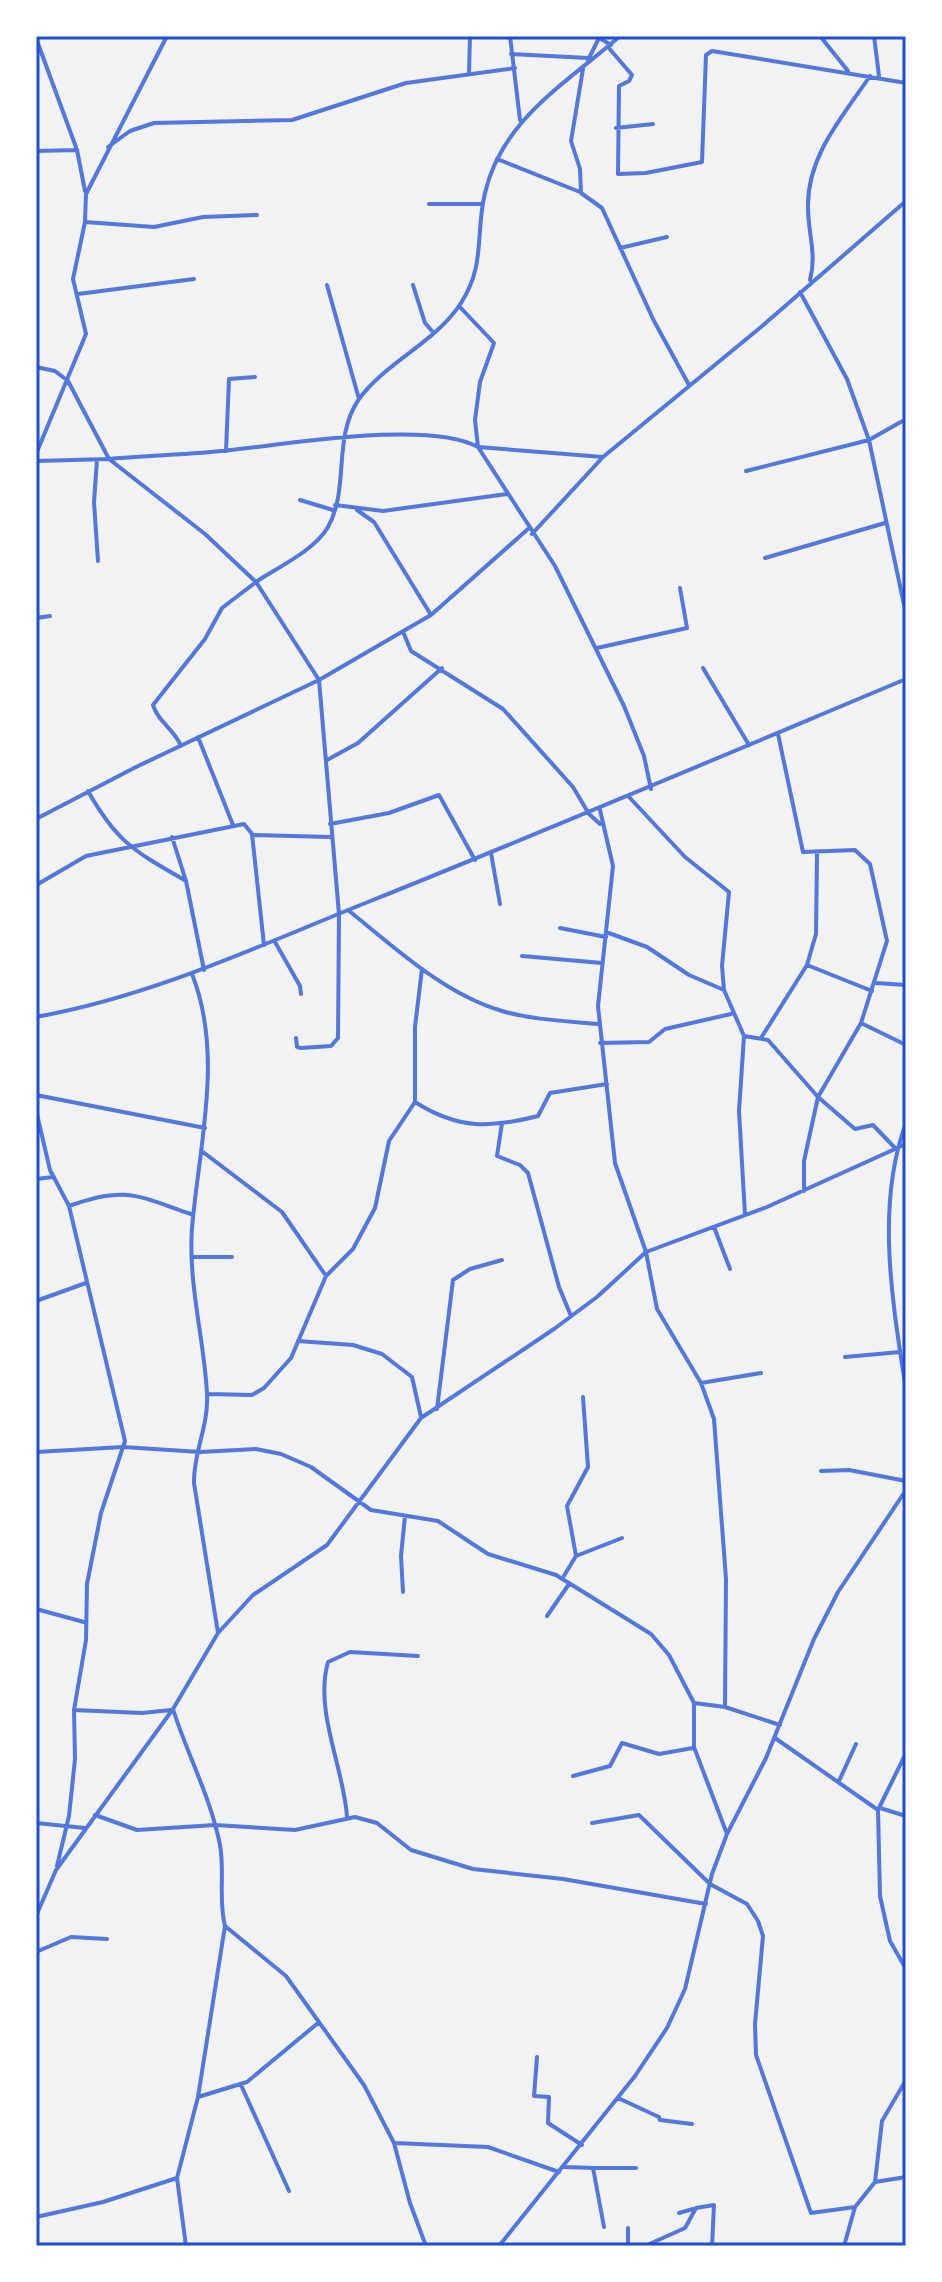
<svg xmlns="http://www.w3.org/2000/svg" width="942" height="2282" font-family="'PT Sans Narrow',sans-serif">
  <rect width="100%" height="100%" fill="#f2f2f2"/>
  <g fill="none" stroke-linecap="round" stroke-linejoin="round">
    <!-- minor -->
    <path stroke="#5277de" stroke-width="4" d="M510,36L520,120
      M596,36L611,45
      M820,36L848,71
      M874,36L879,76
      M36,38L77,150L85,191
      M608,47L632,75L629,81L619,86L618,174L646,173L702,162L706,55L712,51L906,83
      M511,54L588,58
      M588,60L600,36
      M583,69L571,141L580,169L581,193L602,208L654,321L689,385
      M469,74L470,36
      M616,128L653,124
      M108,147L130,131L154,123L292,120L406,83L515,68
      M36,151L77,150
      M497,159L580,192
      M429,204H483
      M85,222L154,227L203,217L257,215
      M620,248L667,237
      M810,280C817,254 808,234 808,207C807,156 843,116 870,76
      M327,285L359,399
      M413,285L425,323L432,331
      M800,292L847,379L869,440L906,614
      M78,294L194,279
      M459,306L494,343L480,382L475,420L478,447L555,566L624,706L644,756L651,789
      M36,367L55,371L68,381L109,459
      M226,451L229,379L255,377
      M36,454L86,334L73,279L85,222L86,194L167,36
      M109,459C149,455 190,455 231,450C289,444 429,420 478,447L603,457
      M97,460L94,502L98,561
      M36,461L109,459L205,534L256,582L319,680L339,914L338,1038L331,1046L301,1048L297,1047L296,1038
      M746,471L869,440L906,419
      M300,500L333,510
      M335,505L383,511L507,494
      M532,534L603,457L761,327L906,201
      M765,558L885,523
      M256,582C278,567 314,551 328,527C350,488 332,438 359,399C386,362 436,342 461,303C486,264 475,234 485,193C502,119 567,83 620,36
      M431,615L528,529
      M36,618L50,616
      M404,634L411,651L503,709L573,787L589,814L600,824
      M597,648L687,628L680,588
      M703,668L749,745
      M778,734L803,852L855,850L870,864L887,941L861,1023L906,1045
      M198,737L233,825
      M181,746C174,729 158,722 153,705L205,639L222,608L256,582
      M327,760L358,743L442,668
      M88,791C117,843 136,852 186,881
      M629,797L685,857L729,892L722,966L724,990L744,1036L739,1111L745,1215
      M600,810L613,866L598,1006L615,1163L646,1252L657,1309L701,1383L714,1419L726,1579L725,1707
      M36,819L136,767L319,680L431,615L374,522L357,510
      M330,824L389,813L439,795L475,860
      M253,835L330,837
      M172,837L186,881L204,970
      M491,853L500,904
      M817,853L816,934L807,965L872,991
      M38,884L86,856L244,824L252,834L264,945
      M348,910C394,947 444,994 502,1011C533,1020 566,1021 599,1024
      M560,928L606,937
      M606,932L647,947L689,975L724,990
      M275,942L300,986L301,994
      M522,956L602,963
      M876,983L906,985
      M744,1036L768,1040L818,1097L855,1129L873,1125L896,1149
      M761,1038L807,965
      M600,1043L649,1042L665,1029L731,1014
      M36,1095L205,1128
      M415,1102C459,1130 490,1128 538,1116L550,1093L607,1084
      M36,1110L50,1170L69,1206L125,1441L101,1513L87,1584L86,1640L74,1710L75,1759L69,1816L57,1866
      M502,1123L497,1156L520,1165L528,1173L559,1287L571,1316
      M906,1123C875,1206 893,1305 906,1390
      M203,1152L282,1212L326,1276
      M36,1179L53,1177
      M804,1191V1161L818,1097L861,1023
      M69,1206C126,1185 138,1196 193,1215
      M714,1227L730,1269
      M193,1257H232
      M36,1301L86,1283
      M298,1341L353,1345L382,1354L412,1377L421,1417
      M845,1357L900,1352
      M701,1383L761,1373
      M208,1394L252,1395L264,1388L291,1358L326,1276L353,1249L375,1208L389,1141L415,1102V1027L422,969
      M437,1409L453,1280L470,1269L502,1260
      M36,1452L123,1447L200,1452L256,1449L281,1454L311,1467L371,1510L438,1521L488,1554L556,1575L651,1634L669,1655L694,1703V1747L727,1834
      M821,1471L849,1470L906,1481
      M576,1556L622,1538
      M562,1579L576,1556L567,1506L588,1467L583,1397
      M403,1592L401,1556L405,1516
      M36,1609L84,1622
      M547,1616L569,1584
      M218,1633L253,1595L327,1545L421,1418L554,1329L597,1297L646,1252L767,1207L906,1144
      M694,1703L725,1707L780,1725
      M173,1709C187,1754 211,1798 220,1845C225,1872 218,1899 225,1926L198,2097L177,2178L186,2246
      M74,1710L142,1713L171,1710
      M775,1738L878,1810
      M906,1753L878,1810L880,1896L890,1941L906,1969
      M573,1776L610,1766L622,1743L659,1754L693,1748
      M839,1781L856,1744
      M880,1808L906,1816
      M95,1815L137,1830L215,1825L295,1830L355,1817L377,1823L411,1850L473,1869L563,1879L706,1904
      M347,1817C344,1768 314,1711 328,1662L350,1652L418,1656
      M36,1823L85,1828
      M592,1823L639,1815L710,1884L747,1904L758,1921L763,1936L755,2024L756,2055L811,2213L855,2207
      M36,1916L56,1870L173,1709L218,1633L194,1483C193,1453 209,1426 207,1393C204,1339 188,1283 192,1228C199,1145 224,1055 192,974
      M225,1926L286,1976L364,2085L394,2143L410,2203L426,2246
      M36,1952L71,1937L107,1939
      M537,2057L534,2096L549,2097L548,2123L582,2145
      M241,2085L289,2191
      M198,2097L247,2082L318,2023
      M618,2098L659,2117L660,2120L692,2124
      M394,2143L488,2147L559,2172
      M564,2167L593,2168L604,2227
      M593,2168H636
      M875,2182L906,2177
      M679,2213L693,2209
      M36,2217L103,2202L177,2178
      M499,2246L635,2076L667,2028L685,1989L712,1874L727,1834L766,1758L814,1639L838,1592L906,1490
      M628,2246V2228
      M645,2246L685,2228L696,2208L714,2205L712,2246
      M844,2246L855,2207L875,2182L882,2121L906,2080"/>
    <!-- tertiary -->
    <path stroke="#5277de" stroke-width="4" d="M36,1017C153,996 258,946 368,902C548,830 727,754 906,679"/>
  </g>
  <!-- border -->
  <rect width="942" height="2282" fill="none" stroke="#ffffff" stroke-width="76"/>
  <rect x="38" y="38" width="866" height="2206" fill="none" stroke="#1d4ed8" stroke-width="3"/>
</svg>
